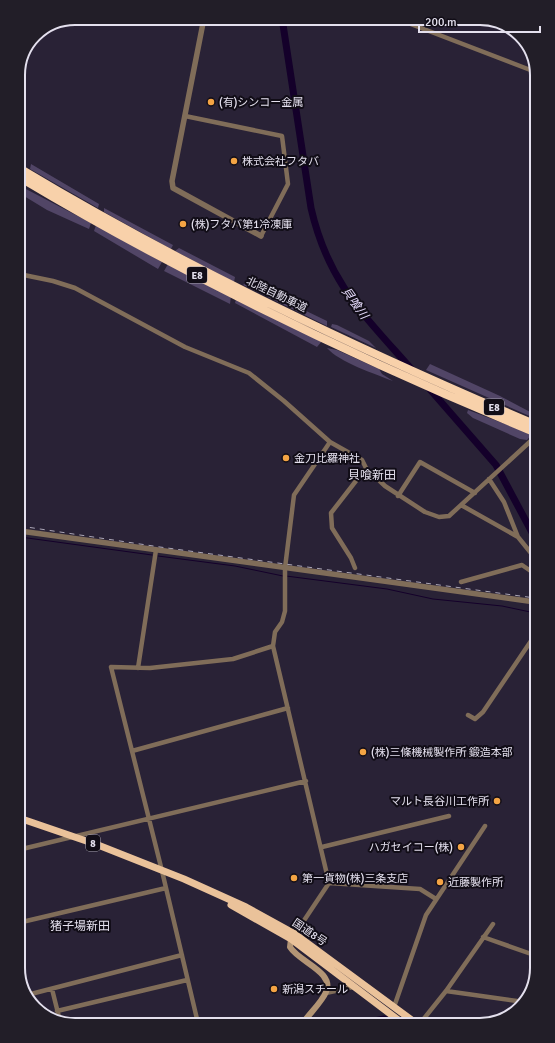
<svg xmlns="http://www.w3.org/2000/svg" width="555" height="1043" font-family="Signika,'Noto Sans JP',sans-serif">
  <rect width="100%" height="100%" fill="#292236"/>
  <!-- green -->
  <path fill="#514566" d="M31,164L99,204L98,208L30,169Z
    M24,188L91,223L89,229L47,210L24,196Z
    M104,208L173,245L171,249L104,212Z
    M96,225L162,262L158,269L94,231Z
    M179,248L235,277L234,282L175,251Z
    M168,264L231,296L230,304L164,271Z
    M246,282L327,321V326L243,285Z
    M236,299L322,341L317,347L235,303Z
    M332,324L337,325L369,341L376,348L331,327Z
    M327,348L337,350L379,369L382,374L393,381C375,374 339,362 327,348Z
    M430,364L500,396L534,414V418L426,370Z
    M468,410L532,434L527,440L520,439L473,418L467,413Z"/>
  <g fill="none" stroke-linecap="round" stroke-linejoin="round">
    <!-- stream -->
    <path stroke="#14002a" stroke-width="1" d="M20,537L152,555
      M158,556L235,566L283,576
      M286,576L387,589L433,599L502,606L535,613"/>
    <!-- river -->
    <path stroke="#14002a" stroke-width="7" d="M282,18L311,208C328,283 365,316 413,371
      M427,386L496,465L535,538
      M369,1022L384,1019L393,1022"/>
    <!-- minor -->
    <path stroke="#806d59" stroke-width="4.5" d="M395,18L533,71
      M185,116L282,136L288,184L261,236
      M19,274L53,281L75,288L185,347L249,373L284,401L330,442L362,460L366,468L385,486L425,512L439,517L449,516L534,438
      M489,479L504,502L518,537
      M398,496L420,462L475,493
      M461,505L518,537L535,558
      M355,568L351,558L332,528L331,513L366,468
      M461,582L522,565L535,574
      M138,668L156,550
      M468,715L475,719L483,712L535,635
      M132,751L288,708
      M322,847L449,816
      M22,849L306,781
      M329,883L420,889L436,899
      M22,922L166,888
      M295,934L329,883L273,646L275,632L282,622L285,611V568L294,495L330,442
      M483,937L537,956
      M52,989L60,1021
      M446,991L524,1002
      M326,993L353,987
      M27,995L182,955
      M394,1007L426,915L485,826
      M57,1011L187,980
      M422,1021L446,991L493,924
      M174,1024L197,1019L162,871L111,667L150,668L233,659L273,646
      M91,1025L98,1023V1025"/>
    <!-- tertiary -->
    <path stroke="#806d59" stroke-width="5.5" d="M204,18L172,181L173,188L261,236
      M20,531L535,602"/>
    <!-- secondary -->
    <path stroke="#b39575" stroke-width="6" d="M291,939L290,947C299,962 335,972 326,992C322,1002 309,1014 303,1023"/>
    <!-- trunk -->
    <path stroke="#eac29a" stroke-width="7" d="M22,819L98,845L184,879L246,907L295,934L413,1021
      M231,905L291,939L401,1022"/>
    <!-- motorway -->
    <path stroke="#f8d1aa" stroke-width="8" d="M19,168C184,267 358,349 534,424
      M19,177C183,275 358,359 534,432"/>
    <!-- rail -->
    <path stroke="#aba6b6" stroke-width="1" stroke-dasharray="5 5" stroke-linecap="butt" d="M20,526L160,547L535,598"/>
  </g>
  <!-- markers -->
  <g fill="#f4a444" stroke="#110d17" stroke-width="1.5">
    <circle cx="211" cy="102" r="4"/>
    <circle cx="234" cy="161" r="4"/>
    <circle cx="183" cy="224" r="4"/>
    <circle cx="286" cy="458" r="4"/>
    <circle cx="363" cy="752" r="4"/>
    <circle cx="497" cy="801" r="4"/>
    <circle cx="461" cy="847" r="4"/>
    <circle cx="294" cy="878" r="4"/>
    <circle cx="440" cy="882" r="4"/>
    <circle cx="274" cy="989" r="4"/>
  </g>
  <g text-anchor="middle" stroke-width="4" stroke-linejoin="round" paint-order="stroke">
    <!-- shield labels -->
    <g fill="#110d17" stroke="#a5a1ae" stroke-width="1">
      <rect x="187" y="267" width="20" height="16" rx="3"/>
      <rect x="484" y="399" width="20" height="16" rx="3"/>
      <rect x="86" y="835" width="14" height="16" rx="3"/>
    </g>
    <g font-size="10" font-weight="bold" fill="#e4e0ee">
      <text x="197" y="279">E8</text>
      <text x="494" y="411">E8</text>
      <text x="93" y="847">8</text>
    </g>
    <!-- poi labels -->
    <g font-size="11" fill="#e4e0ee" stroke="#110d17" text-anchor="start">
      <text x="219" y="106">(有)シンコー金属</text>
      <text x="242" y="165">株式会社フタバ</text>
      <text x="191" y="228">(株)フタバ第1冷凍庫</text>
      <text x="294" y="462">金刀比羅神社</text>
      <text x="371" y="756">(株)三條機械製作所 鍛造本部</text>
      <text x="489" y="805" text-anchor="end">マルト長谷川工作所</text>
      <text x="453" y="851" text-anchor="end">ハガセイコー(株)</text>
      <text x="302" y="882">第一貨物(株)三条支店</text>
      <text x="448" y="886">近藤製作所</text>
      <text x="282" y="993">新潟スチール</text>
    </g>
    <!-- street labels -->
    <g font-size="11" fill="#e4e0ee" stroke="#110d17">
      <text transform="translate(277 294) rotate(26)" y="4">北陸自動車道</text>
      <text transform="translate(310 932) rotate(34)" y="4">国道8号</text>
    </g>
    <!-- water labels -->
    <g font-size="12" font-style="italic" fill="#e5dafb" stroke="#110d17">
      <text transform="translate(355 303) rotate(54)" y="4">貝喰川</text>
    </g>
    <!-- neighbourhood labels -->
    <g font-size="12" fill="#e4e0ee" stroke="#110d17">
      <text x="372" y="479">貝喰新田</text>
      <text x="80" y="930">猪子場新田</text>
    </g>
  </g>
  <!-- crop -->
  <path d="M0 0H555V1043H0ZM75 25H480A50 50 0 0 1 530 75V968A50 50 0 0 1 480 1018H75A50 50 0 0 1 25 968V75A50 50 0 0 1 75 25Z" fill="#221e28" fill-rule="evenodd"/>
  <path fill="none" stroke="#e4e0ee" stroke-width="2" d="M75 25H480A50 50 0 0 1 530 75V968A50 50 0 0 1 480 1018H75A50 50 0 0 1 25 968V75A50 50 0 0 1 75 25Z"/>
  <!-- scale -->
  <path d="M419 26v6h121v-6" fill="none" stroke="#e4e0ee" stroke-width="2"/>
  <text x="425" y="26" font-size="12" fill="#e4e0ee" stroke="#110d17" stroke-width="3" paint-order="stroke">200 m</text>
</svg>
